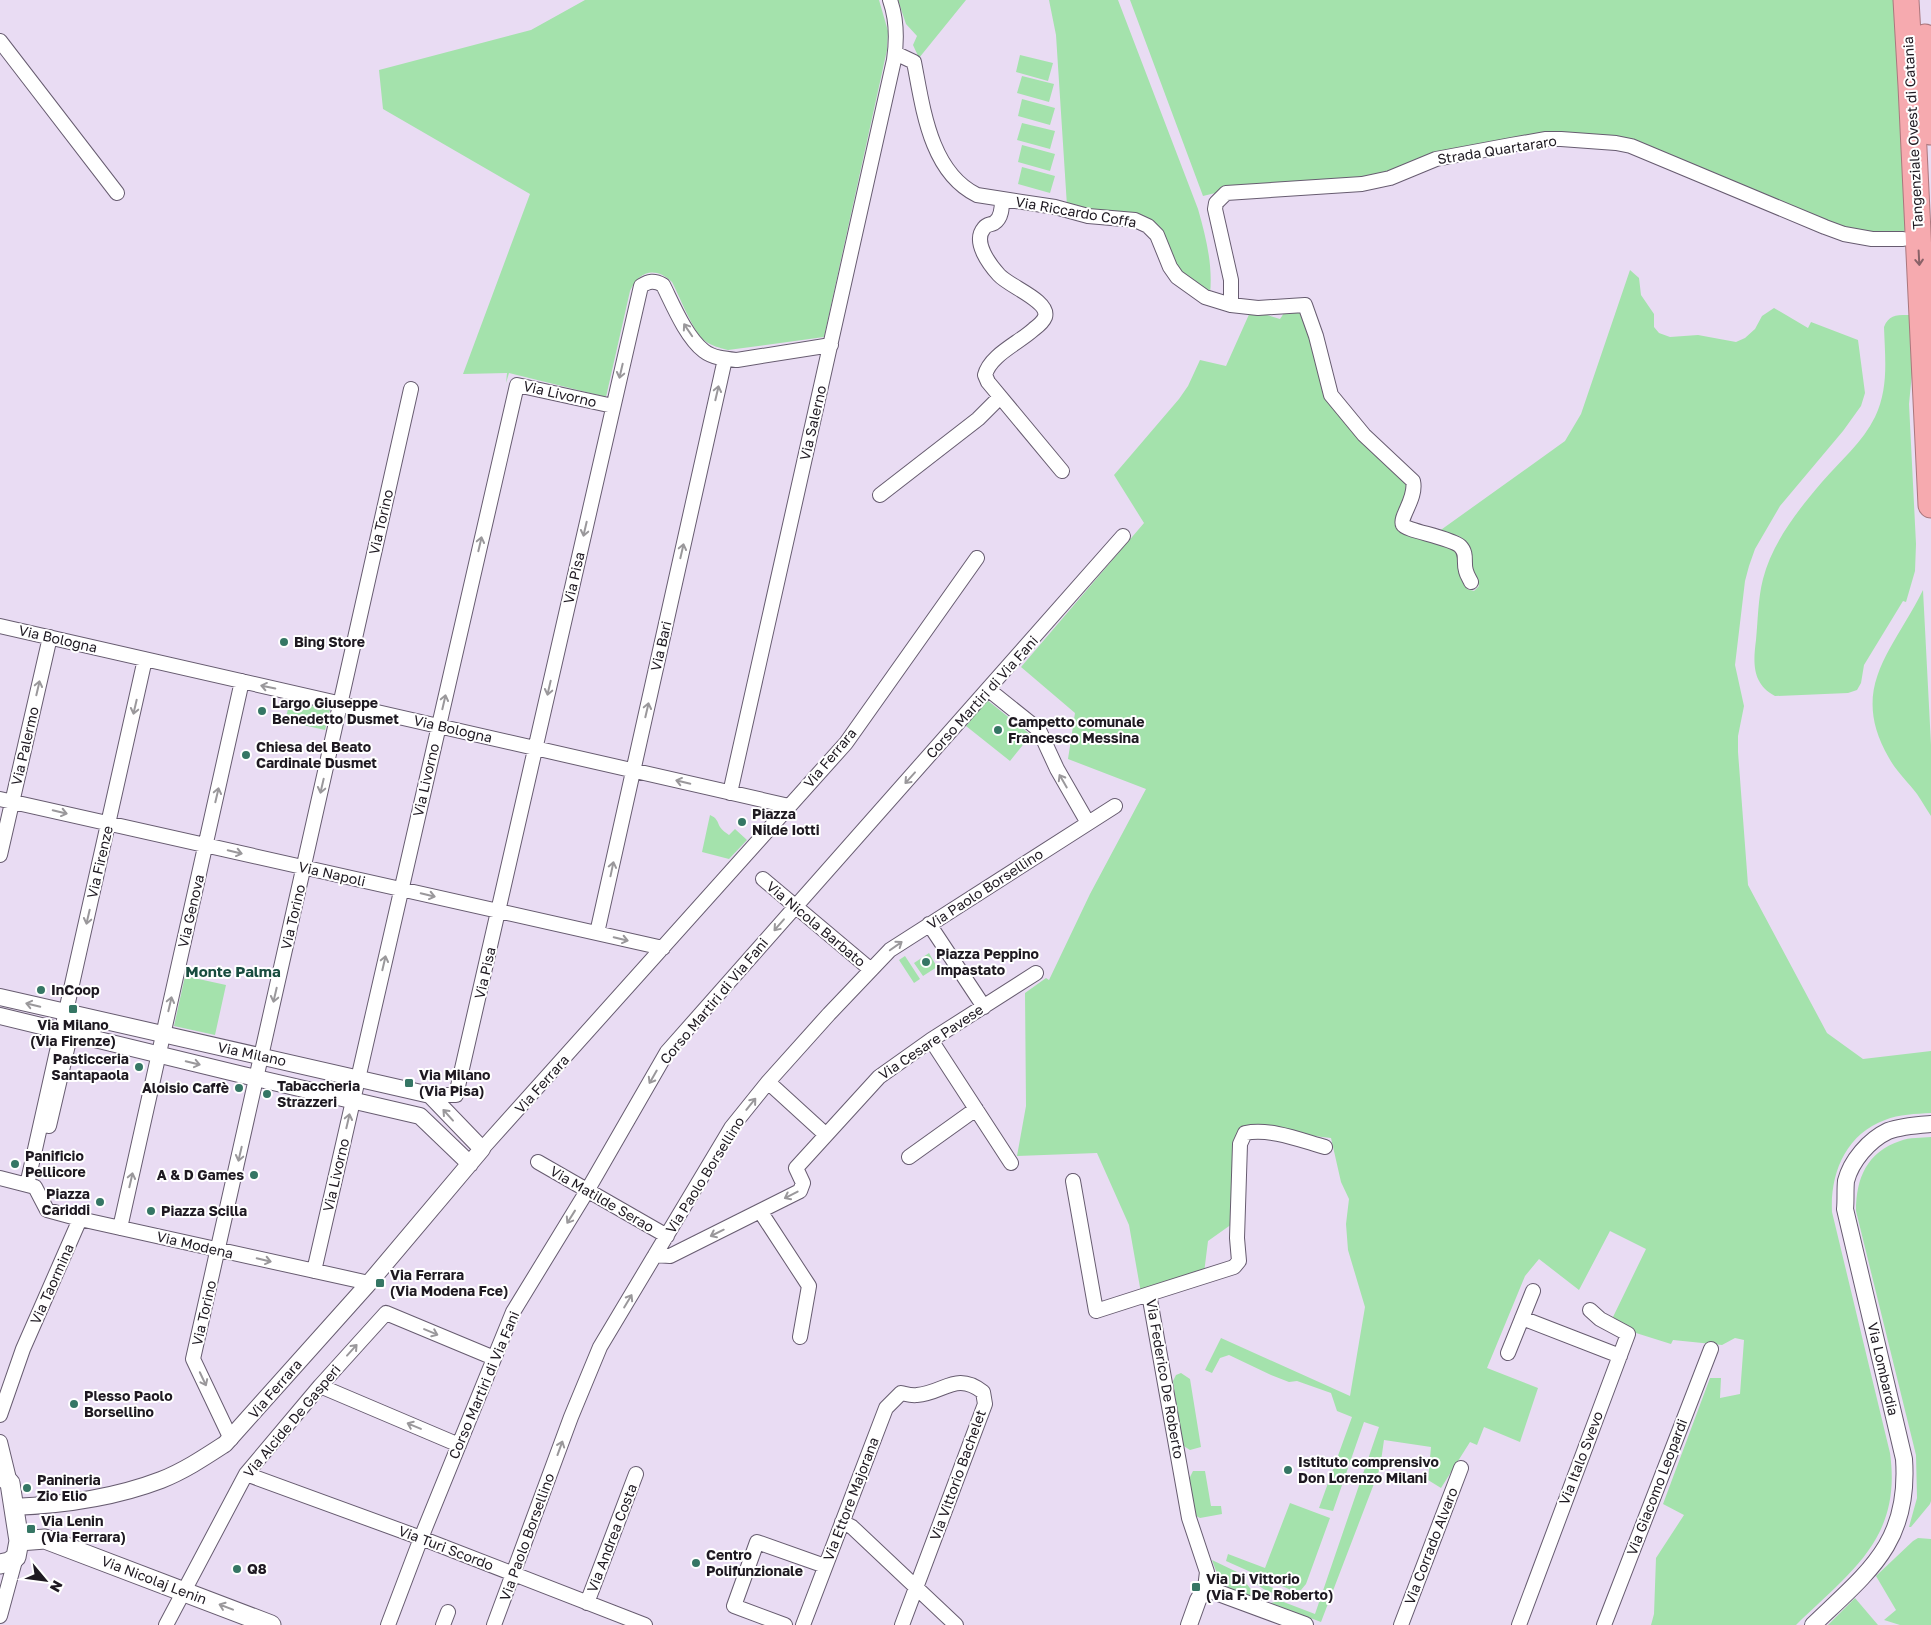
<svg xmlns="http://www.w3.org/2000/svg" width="1931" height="1625" font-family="'Golos Text',sans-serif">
  <rect width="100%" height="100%" fill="#e9dcf3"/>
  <!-- green -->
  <path fill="#a4e2ac" d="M585,0H879L888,31L887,50L824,337L728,350C720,348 712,346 705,341C694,334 679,295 672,282C655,266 639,271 630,291L606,397L509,373L506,383L507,373L463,374L530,194L383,109L379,70L531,30Z
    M898,0H966L919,58L913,45L917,36L906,24Z
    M1049,0H1118L1198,209C1206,237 1213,265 1210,294L1177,272L1164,239L1111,214L1067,206L1056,35Z
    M1130,0H1893L1898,52L1906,234L1857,233L1660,155L1543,135L1420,158L1384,176L1248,185L1203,196Z
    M1020,55L1053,63L1048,81L1016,72Z
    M1022,76L1054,84L1049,102L1017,93Z
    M1022,99L1055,108L1050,125L1018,116Z
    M1022,123L1055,131L1050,149L1017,140Z
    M1022,145L1055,154L1050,171L1018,162Z
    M1022,167L1055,176L1050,193L1018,184Z
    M1630,270L1639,278L1641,295L1654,314V327L1659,333L1670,337L1698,335L1736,342L1745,338L1755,329L1762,316L1774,308L1808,328L1811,322L1858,340L1865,393L1861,406L1843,431L1780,506L1755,549L1749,566L1745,581L1735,665L1744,706L1738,736V752L1748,885L1827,1033L1863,1059L1931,1051V1113C1916,1114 1899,1114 1885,1120C1846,1134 1830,1173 1832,1212L1890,1453C1902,1539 1851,1571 1796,1625H1651L1654,1614L1656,1558L1684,1515L1663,1504L1710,1378H1721L1720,1398L1740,1394L1744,1340L1735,1338L1722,1345L1673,1340L1671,1344L1636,1333L1613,1317L1646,1249L1610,1231L1579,1290L1539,1259L1525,1276L1487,1368L1538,1388L1520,1442L1484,1427L1477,1445L1470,1442L1441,1488L1428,1480L1431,1447L1384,1440L1380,1468L1321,1622L1270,1603L1281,1601L1315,1614L1379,1427L1364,1422L1333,1511L1319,1508L1352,1417L1337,1411L1331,1393L1297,1381L1289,1382L1271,1375L1229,1355L1220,1358L1212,1373L1205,1370L1221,1338L1350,1396L1365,1307L1348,1250L1346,1224L1349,1199L1341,1182L1331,1138L1297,1134L1241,1131L1232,1224L1208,1241L1204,1273L1141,1293L1129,1225L1097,1153L1017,1156L1026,1106L1025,993L1046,978L1049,980L1090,894L1146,789L1068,759L1075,713L1021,667L1144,523L1114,475L1179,399L1188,386L1200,360L1226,366L1251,310L1280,319L1286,310L1298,309L1308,319L1328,398L1407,483L1409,490L1398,519L1459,552L1467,589L1474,591L1479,586L1472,571L1466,544L1459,536L1438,532L1565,441L1581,414Z
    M1911,315L1912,373L1909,404L1916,544L1915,571L1906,602L1903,601L1864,665L1861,683L1857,690L1848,693L1775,696C1752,684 1753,663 1756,640C1758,620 1758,598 1763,579C1772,543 1798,510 1822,482C1840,461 1863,442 1875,417C1889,388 1885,358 1884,327C1889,314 1898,315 1911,315Z
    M1923,590L1931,745V816C1926,809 1922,801 1917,794C1908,782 1896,771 1889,758C1848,687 1893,651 1923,590Z
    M987,700L1031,735L1010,761L966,726Z
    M290,701L330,710L325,730L285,721Z
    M710,815C717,818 717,821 720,827C722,830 726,833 729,835L735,829L747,840L729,859L702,852Z
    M929,953L937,967L923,976L914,963Z
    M905,956L920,979L914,983L899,960Z
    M185,976L226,985L215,1035L174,1026Z
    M1931,1137V1501L1930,1504L1911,1527H1909L1917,1498L1916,1455L1856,1211C1856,1178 1867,1152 1900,1141C1910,1137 1921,1138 1931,1137Z
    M1181,1373L1190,1379L1201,1447L1190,1450L1182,1445L1173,1381L1176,1375Z
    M1193,1471H1205L1211,1506H1221L1222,1514L1200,1518L1196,1516L1189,1479Z
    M1290,1503L1330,1518L1306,1584L1301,1590H1291L1226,1561L1228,1554L1265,1568Z
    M1918,1538L1931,1539V1625H1900L1884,1620L1896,1610L1876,1576L1913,1541Z
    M1212,1560L1237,1572L1258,1598C1229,1588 1223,1592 1212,1560Z
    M1253,1579L1291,1596C1276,1595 1265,1592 1254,1582Z
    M1855,1598L1878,1625H1828Z"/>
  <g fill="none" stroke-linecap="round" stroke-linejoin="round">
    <!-- minor casing -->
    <g stroke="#675c70" stroke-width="16">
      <path id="minor" d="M0,41L117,193
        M895,53L914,62C923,108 930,172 977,195L1055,207L1088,216L1135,220L1148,226L1157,235L1170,267L1177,277L1205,297L1231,305L1258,308L1305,305L1316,336L1331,395L1364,435L1413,481C1417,498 1399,517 1403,525C1405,530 1451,538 1460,546C1468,554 1463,562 1466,571C1467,575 1469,578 1471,582
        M1002,199C1002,207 1002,218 994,223C990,225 987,224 984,228C972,242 990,265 999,275C1010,287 1050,301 1045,317C1043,322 1038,326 1034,329C1019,343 990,355 985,375L988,382L1062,471
        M1231,305V280L1215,209L1216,203L1226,193L1362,184L1390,178L1436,159L1511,145L1546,139H1561L1616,143L1631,146L1825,227L1844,234L1872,239H1903
        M880,495L978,419L1000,397
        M0,626L789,806
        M989,690L1039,730L1057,769L1088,823
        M730,793L894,60C897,40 897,20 890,0
        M0,799L663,948
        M0,855L50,637
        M763,879L870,969
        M929,924L984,1007
        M597,933L725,359
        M931,1040L1011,1163
        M768,1082L825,1134
        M430,1095H456L641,286C649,281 654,280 663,285C673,305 686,337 704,351C713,358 726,359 737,360L831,345
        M49,1126L75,1015
        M482,1149L846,743L977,558
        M909,1157L976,1109
        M538,1162L667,1236
        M0,1178L35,1187
        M1073,1181L1096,1311L1149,1294
        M27,1185L145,659
        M35,1187L47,1210L80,1219L369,1283
        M760,1211L809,1286L800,1337
        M120,1228L242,681
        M655,1255L670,1256L800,1191L803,1183L796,1168L879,1077L931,1040L1036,973
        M314,1271L517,385L613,406
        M1522,1318L1620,1356
        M1508,1353L1533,1291
        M320,1386L459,1445
        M0,1415L23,1349L80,1219
        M231,1439L193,1359L411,389
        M0,1442L10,1483
        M246,1474L421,1538L645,1625
        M842,1522L852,1527L956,1625
        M1205,1588L1207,1572L1189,1518L1149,1294L1234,1267L1239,1261L1237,1238L1240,1144L1245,1133C1271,1128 1300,1140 1325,1147
        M587,1603L636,1474
        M0,1616L16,1557
        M166,1625L246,1474L320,1386L386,1313L494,1358
        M388,1625L421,1538L513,1312L587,1191L667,1052L1123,536
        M443,1625L448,1612
        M494,1625L571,1417L600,1347L731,1128L768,1082L829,1014L890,950L1115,806
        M785,1625L734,1606L757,1542L825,1566
        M803,1625L886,1408L901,1393C906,1394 912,1396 917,1395C944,1393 956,1371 983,1392L985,1404L902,1625
        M1401,1625L1461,1468
        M1519,1625L1628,1334L1600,1319L1590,1310
        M1604,1625L1711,1349"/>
    </g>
    <!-- tertiary casing -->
    <g stroke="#675c70" stroke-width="18">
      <path id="tertiary" d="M0,997L430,1095L482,1149L369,1283L225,1444C205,1457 184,1471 161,1480C114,1498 63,1505 13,1507
        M0,1016L243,1075L420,1116L470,1164
        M1189,1625L1198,1600L1205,1588L1305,1625
        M1813,1625C1868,1572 1910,1543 1904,1459L1845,1209C1846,1200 1845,1190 1846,1181C1851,1161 1869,1140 1888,1131C1901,1126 1918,1125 1931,1124"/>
    </g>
    <!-- secondary casing -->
    <g stroke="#675c70" stroke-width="21">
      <path id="secondary" d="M0,1474L10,1483L19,1541L16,1557L9,1562L0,1564
        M19,1541L45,1539L271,1625"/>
    </g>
    <!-- motorway casing -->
    <g stroke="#aa777d" stroke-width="27">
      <path id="motorway" d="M1906,0L1911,86L1931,505
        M1925,37L1931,132"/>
    </g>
    <!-- minor -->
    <use href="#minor" stroke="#fff" stroke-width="14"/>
    <!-- tertiary -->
    <use href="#tertiary" stroke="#fff" stroke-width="16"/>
    <!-- secondary -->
    <use href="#secondary" stroke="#fff" stroke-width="19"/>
    <!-- motorway -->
    <use href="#motorway" stroke="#f6aaaf" stroke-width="25"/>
  </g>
  <!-- one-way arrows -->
  <defs><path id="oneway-shaft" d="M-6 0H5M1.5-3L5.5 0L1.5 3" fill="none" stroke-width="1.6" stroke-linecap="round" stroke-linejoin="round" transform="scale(1.25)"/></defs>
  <use stroke="#8a6268" href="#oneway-shaft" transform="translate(1919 258) rotate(87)"/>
  <g stroke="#9a989b">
    <use href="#oneway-shaft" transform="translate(688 330) rotate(-124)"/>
    <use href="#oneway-shaft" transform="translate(621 371) rotate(103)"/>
    <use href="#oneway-shaft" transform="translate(717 393) rotate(-77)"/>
    <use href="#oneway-shaft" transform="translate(585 529) rotate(103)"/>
    <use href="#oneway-shaft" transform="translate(480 544) rotate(-77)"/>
    <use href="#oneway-shaft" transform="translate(682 551) rotate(-77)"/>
    <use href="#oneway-shaft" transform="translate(268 687) rotate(-168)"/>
    <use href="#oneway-shaft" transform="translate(38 688) rotate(-77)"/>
    <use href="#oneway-shaft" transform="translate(549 688) rotate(103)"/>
    <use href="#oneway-shaft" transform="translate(444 702) rotate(-77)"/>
    <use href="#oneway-shaft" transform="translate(135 707) rotate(103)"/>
    <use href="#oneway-shaft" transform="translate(647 710) rotate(-77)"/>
    <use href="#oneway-shaft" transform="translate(910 778) rotate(132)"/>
    <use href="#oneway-shaft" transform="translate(1063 781) rotate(-120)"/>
    <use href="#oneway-shaft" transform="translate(683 782) rotate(-167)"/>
    <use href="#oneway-shaft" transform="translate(322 786) rotate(103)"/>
    <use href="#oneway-shaft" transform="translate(217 795) rotate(-77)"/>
    <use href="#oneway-shaft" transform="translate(60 812) rotate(13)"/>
    <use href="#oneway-shaft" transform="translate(235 852) rotate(13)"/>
    <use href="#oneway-shaft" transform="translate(612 869) rotate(-78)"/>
    <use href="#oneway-shaft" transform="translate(428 895) rotate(13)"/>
    <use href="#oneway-shaft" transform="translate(88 917) rotate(103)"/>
    <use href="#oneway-shaft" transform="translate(779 925) rotate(131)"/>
    <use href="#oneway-shaft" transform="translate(621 939) rotate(13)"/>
    <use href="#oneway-shaft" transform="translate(896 946) rotate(-35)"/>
    <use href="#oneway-shaft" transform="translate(384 963) rotate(-77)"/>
    <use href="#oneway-shaft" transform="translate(275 995) rotate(103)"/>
    <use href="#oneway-shaft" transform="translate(170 1004) rotate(-77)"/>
    <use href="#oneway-shaft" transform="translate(33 1005) rotate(-166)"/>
    <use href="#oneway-shaft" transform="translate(193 1063) rotate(14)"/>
    <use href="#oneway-shaft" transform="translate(653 1077) rotate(120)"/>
    <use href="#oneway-shaft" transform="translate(751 1104) rotate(-51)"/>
    <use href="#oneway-shaft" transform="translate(448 1115) rotate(-132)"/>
    <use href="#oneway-shaft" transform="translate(348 1121) rotate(-77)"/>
    <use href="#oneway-shaft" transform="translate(240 1154) rotate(103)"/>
    <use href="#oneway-shaft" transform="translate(131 1180) rotate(-77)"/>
    <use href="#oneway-shaft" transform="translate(791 1195) rotate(153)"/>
    <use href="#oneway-shaft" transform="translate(571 1217) rotate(122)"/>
    <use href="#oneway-shaft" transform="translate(717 1233) rotate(154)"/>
    <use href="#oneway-shaft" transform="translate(264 1260) rotate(13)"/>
    <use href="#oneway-shaft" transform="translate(628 1301) rotate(-59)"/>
    <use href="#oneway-shaft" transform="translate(431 1332) rotate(23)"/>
    <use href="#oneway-shaft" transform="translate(352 1350) rotate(-48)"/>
    <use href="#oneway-shaft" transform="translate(203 1379) rotate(65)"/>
    <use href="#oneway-shaft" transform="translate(414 1426) rotate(-157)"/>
    <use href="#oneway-shaft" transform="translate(560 1448) rotate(-70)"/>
    <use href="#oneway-shaft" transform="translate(226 1607) rotate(-159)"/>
  </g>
  <!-- markers -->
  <g fill="#357664" stroke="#fff" stroke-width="2">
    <circle cx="284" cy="642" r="5"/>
    <circle cx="262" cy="711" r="5"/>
    <circle cx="998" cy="730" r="5"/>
    <circle cx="246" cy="755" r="5"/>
    <circle cx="742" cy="822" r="5"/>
    <circle cx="926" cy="962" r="5"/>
    <circle cx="41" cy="990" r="5"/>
    <rect x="68" y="1004" width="10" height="10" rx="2.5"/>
    <circle cx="139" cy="1067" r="5"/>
    <rect x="404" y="1078" width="10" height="10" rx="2.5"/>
    <circle cx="239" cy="1088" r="5"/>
    <circle cx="267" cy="1094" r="5"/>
    <circle cx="15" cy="1164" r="5"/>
    <circle cx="254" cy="1175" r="5"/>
    <circle cx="100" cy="1202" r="5"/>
    <circle cx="151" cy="1211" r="5"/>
    <rect x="375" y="1278" width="10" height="10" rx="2.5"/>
    <circle cx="74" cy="1404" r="5"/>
    <circle cx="1288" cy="1470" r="5"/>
    <circle cx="27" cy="1488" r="5"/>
    <rect x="26" y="1524" width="10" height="10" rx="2.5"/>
    <circle cx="696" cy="1563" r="5"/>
    <circle cx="237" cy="1569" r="5"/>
    <rect x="1191" y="1582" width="10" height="10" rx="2.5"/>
  </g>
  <g text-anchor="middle" stroke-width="4" stroke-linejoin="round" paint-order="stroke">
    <!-- street labels -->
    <g font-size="14" fill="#1e1921" stroke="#fff">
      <text transform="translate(1913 133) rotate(-93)" y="5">Tangenziale Ovest di Catania</text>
      <text transform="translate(1497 150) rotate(-9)" y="5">Strada Quartararo</text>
      <text transform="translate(1076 212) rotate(10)" y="5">Via Riccardo Coffa</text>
      <text transform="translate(560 394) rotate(13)" y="5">Via Livorno</text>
      <text transform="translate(813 423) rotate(-77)" y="5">Via Salerno</text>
      <text transform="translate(381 522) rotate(-77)" y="5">Via Torino</text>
      <text transform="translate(574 578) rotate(-77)" y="5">Via Pisa</text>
      <text transform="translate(58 639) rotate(13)" y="5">Via Bologna</text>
      <text transform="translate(661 646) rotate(-77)" y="5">Via Bari</text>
      <text transform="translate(982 697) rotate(-48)" y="5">Corso Martiri di Via Fani</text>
      <text transform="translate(453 729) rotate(13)" y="5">Via Bologna</text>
      <text transform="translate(25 746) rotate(-77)" y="5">Via Palermo</text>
      <text transform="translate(830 758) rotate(-50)" y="5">Via Ferrara</text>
      <text transform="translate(426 780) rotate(-77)" y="5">Via Livorno</text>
      <text transform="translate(100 862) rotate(-77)" y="5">Via Firenze</text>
      <text transform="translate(332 874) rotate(13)" y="5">Via Napoli</text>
      <text transform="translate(985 889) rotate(-33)" y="5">Via Paolo Borsellino</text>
      <text transform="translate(191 911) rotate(-77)" y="5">Via Genova</text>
      <text transform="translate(293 917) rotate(-77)" y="5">Via Torino</text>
      <text transform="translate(816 924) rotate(40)" y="5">Via Nicola Barbato</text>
      <text transform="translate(485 973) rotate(-77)" y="5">Via Pisa</text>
      <text transform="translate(714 1001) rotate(-50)" y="5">Corso Martiri di Via Fani</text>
      <text transform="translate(931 1042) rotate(-34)" y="5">Via Cesare Pavese</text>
      <text transform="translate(252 1054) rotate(12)" y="5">Via Milano</text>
      <text transform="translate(542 1084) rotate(-48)" y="5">Via Ferrara</text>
      <text transform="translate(336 1175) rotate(-77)" y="5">Via Livorno</text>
      <text transform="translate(705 1175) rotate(-58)" y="5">Via Paolo Borsellino</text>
      <text transform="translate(602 1199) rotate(30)" y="5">Via Matilde Serao</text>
      <text transform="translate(195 1245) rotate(13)" y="5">Via Modena</text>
      <text transform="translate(52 1284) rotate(-66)" y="5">Via Taormina</text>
      <text transform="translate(204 1313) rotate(-77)" y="5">Via Torino</text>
      <text transform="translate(1883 1369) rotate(77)" y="5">Via Lombardia</text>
      <text transform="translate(1165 1379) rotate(80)" y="5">Via Federico De Roberto</text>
      <text transform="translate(484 1385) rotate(-67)" y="5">Corso Martiri di Via Fani</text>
      <text transform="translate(275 1389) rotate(-49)" y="5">Via Ferrara</text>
      <text transform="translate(292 1421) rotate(-50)" y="5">Via Alcide De Gasperi</text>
      <text transform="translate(1581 1458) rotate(-69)" y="5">Via Italo Svevo</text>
      <text transform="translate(958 1475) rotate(-70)" y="5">Via Vittorio Bachelet</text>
      <text transform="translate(1657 1487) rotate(-69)" y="5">Via Giacomo Leopardi</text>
      <text transform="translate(851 1499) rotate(-69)" y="5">Via Ettore Majorana</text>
      <text transform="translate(527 1537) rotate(-70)" y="5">Via Paolo Borsellino</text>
      <text transform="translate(612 1538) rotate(-69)" y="5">Via Andrea Costa</text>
      <text transform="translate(1431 1546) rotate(-69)" y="5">Via Corrado Alvaro</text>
      <text transform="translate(446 1548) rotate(21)" y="5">Via Turi Scordo</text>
      <text transform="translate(154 1580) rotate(21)" y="5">Via Nicolaj Lenin</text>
    </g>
    <!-- poi labels -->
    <g font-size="14" font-weight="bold" fill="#1e1921" stroke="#fff" text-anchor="start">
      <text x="294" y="647">Bing Store</text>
      <text x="272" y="708">Largo Giuseppe<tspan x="272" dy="16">Benedetto Dusmet</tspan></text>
      <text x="1008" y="727">Campetto comunale<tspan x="1008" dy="16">Francesco Messina</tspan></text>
      <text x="256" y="752">Chiesa del Beato<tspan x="256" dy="16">Cardinale Dusmet</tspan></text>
      <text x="752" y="819">Piazza<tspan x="752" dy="16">Nilde Iotti</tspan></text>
      <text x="936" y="959">Piazza Peppino<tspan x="936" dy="16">Impastato</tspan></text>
      <text x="51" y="995">InCoop</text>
      <text x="73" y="1030" text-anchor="middle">Via Milano<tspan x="73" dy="16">(Via Firenze)</tspan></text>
      <text x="129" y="1064" text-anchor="end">Pasticceria<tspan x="129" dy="16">Santapaola</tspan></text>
      <text x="419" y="1080">Via Milano<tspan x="419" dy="16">(Via Pisa)</tspan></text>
      <text x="277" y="1091">Tabaccheria<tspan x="277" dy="16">Strazzeri</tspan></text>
      <text x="229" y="1093" text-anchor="end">Aloisio Caffè</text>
      <text x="25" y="1161">Panificio<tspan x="25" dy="16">Pellicore</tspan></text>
      <text x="244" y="1180" text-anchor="end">A &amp; D Games</text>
      <text x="90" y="1199" text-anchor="end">Piazza<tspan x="90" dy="16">Cariddi</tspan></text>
      <text x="161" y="1216">Piazza Scilla</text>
      <text x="390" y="1280">Via Ferrara<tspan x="390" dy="16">(Via Modena Fce)</tspan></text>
      <text x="84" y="1401">Plesso Paolo<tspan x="84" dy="16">Borsellino</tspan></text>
      <text x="1298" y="1467">Istituto comprensivo<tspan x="1298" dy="16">Don Lorenzo Milani</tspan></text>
      <text x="37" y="1485">Panineria<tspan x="37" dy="16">Zio Elio</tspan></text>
      <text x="41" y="1526">Via Lenin<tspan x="41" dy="16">(Via Ferrara)</tspan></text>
      <text x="706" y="1560">Centro<tspan x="706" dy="16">Polifunzionale</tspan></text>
      <text x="247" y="1574">Q8</text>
      <text x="1206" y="1584">Via Di Vittorio<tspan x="1206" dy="16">(Via F. De Roberto)</tspan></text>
    </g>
    <!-- neighbourhood labels -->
    <g font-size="15" font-weight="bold" fill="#184c3f" stroke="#fff">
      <text x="233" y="977">Monte Palma</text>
    </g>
  </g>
  <!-- north arrow -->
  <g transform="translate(45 1580) rotate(119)" stroke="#ffffff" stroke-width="4" paint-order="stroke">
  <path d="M0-4L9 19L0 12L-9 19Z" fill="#1e1921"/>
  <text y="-8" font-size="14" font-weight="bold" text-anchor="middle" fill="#1e1921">N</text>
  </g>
</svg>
